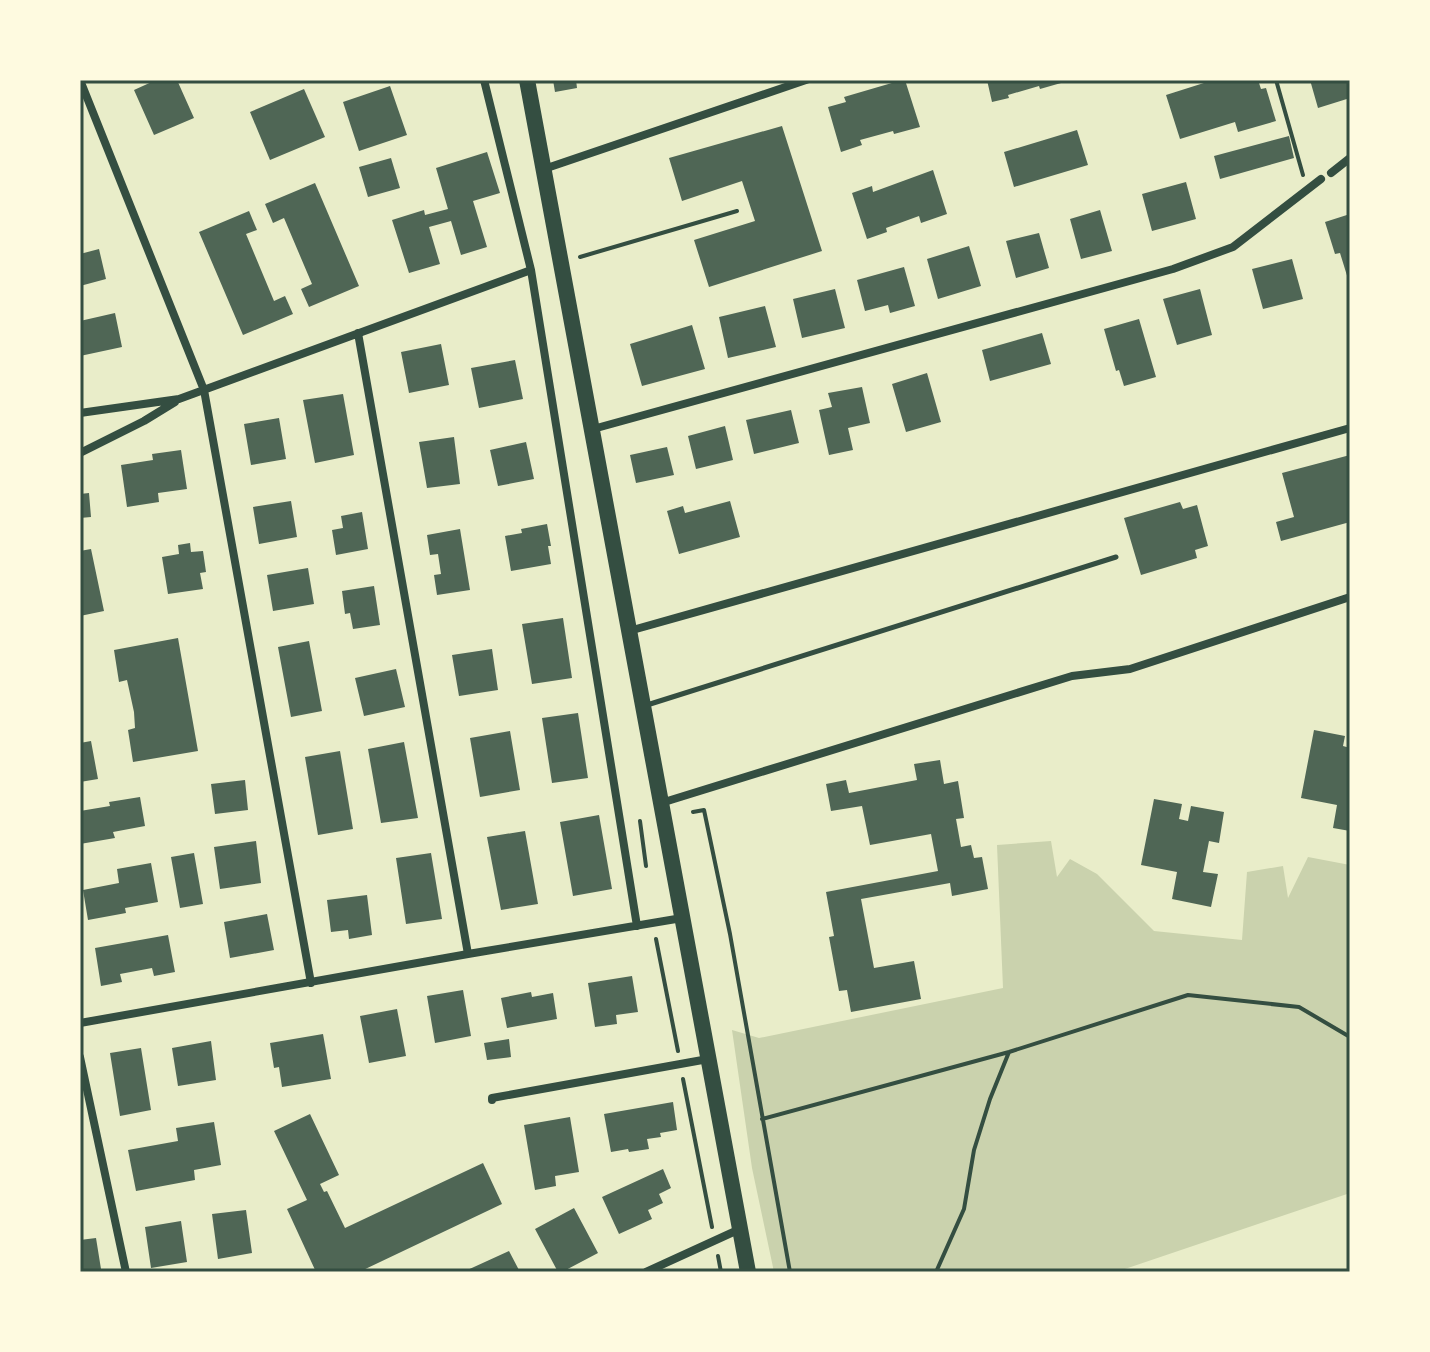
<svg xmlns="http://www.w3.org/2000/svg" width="1430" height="1352" font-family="'PT Sans Narrow',sans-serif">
  <rect width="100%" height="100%" fill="#e9edc9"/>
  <!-- green -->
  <path fill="#cad2ad" d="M1051,841L1057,877L1070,859L1097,874L1154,931L1242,940L1247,872L1283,866L1288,898L1308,857L1350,865V1193L1116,1272H774L752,1168L732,1030L759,1038L1003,988L997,845Z"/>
  <!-- building -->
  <path fill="#4f6655" d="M156,80H177L194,118L154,135L134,90Z
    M553,80H576L577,88L555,92Z
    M902,80H905L920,127L894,134L893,131L860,140L862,145L841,152L828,107L846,102L844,97Z
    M987,80H1060L1061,83L1040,89L1039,86L1008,95L1009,98L992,102Z
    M1206,80H1258L1261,89L1266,88L1276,121L1238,132L1235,122L1180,139L1166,95L1207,82Z
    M1310,80H1350V98L1318,108Z
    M390,86L407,135L359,151L343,102Z
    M304,89L325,137L270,160L250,112Z
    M782,126L822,251L709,287L694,240L755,221L742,181L682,201L669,158Z
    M1077,130L1088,165L1014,187L1004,152Z
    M1289,136L1294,158L1220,179L1214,156Z
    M487,152L500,193L473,201L487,247L461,255L451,221L429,227L440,264L409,273L392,220L424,210L425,215L448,209L436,168Z
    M391,158L400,188L368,197L359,167Z
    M933,170L947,214L921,223L919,216L886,228L887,232L867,239L852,193L872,186L873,192Z
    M1186,182L1196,219L1152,231L1142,194Z
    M315,183L359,286L309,307L301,289L312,284L284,218L273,223L265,204Z
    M1100,210L1112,251L1081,259L1070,219Z
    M249,211L257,230L246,234L274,301L285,296L293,314L243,335L199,232Z
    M1350,214V282H1349L1340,253L1335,254L1325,222Z
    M1039,233L1049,268L1016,278L1006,241Z
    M969,246L981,286L938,299L927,259Z
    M99,249L106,279L80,286V254Z
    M1292,259L1303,299L1263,309L1252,269Z
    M904,267L915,306L890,313L888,305L865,311L857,280Z
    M835,289L845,328L802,338L793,299Z
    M1200,289L1212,335L1177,345L1163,299Z
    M765,306L776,347L728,358L719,317Z
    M115,313L122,347L80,356V321Z
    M1139,319L1156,377L1124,386L1119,370L1116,371L1104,329Z
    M692,325L705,369L642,386L630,344Z
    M1042,333L1051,364L990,381L982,350Z
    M441,344L449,385L409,393L401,352Z
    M515,360L523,399L479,408L471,368Z
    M927,373L941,422L906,432L892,384Z
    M862,387L870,423L848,428L853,450L829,455L819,410L832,407L828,393Z
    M343,394L354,455L315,463L303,400Z
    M791,410L799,443L754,454L746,420Z
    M279,418L286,459L251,465L244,424Z
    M725,426L733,460L696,469L688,436Z
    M454,437L460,484L427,488L419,442Z
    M526,442L534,479L498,486L490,450Z
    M667,447L674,475L636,483L630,455Z
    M181,450L187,489L158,493L159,502L127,507L121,465L153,460L152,454Z
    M1350,455V522L1281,541L1276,522L1294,517L1282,473Z
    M89,493L91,517L80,518V494Z
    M291,501L297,537L259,544L253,507Z
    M730,501L740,537L679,554L667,511L683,506L685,513Z
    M1180,502L1183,509L1197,505L1208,546L1195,550L1197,558L1141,575L1124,518Z
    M362,512L368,549L336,555L332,530L343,528L341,516Z
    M547,524L551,546H548L551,564L511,571L505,536L522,533L521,529Z
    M460,529L470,590L437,595L434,575L441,574L438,554L430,555L427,535Z
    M190,543L191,552L203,551L206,572L200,573L203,589L168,594L162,557L179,554L178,545Z
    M91,549L104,611L80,616V551Z
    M308,568L314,604L273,611L267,575Z
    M374,586L380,625L353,629L350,613L345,614L342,591Z
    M563,618L572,678L532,684L522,624Z
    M178,638L198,751L133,762L128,730L135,728L134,712L127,680L119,682L114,650Z
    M309,641L322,711L291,717L278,647Z
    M492,649L498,690L459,696L452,655Z
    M396,669L405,707L364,716L355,678Z
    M578,713L588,778L552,783L542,718Z
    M1314,730L1345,736L1343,746L1350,748V831L1333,828L1337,805L1301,798Z
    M510,731L520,790L480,797L470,738Z
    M91,741L98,779L80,782V743Z
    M404,742L418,818L381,823L368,749Z
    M340,751L353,829L318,835L305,757Z
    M940,760L944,784L958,781L964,818L956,819L961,847L971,845L974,858L982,857L988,889L952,896L950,883L861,899L874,968L914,961L921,999L851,1012L847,990L839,991L829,937L834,936L826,892L938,871L931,834L870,845L862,806L831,811L826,784L846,780L849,793L917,780L914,764Z
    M245,780L248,810L215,814L211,784Z
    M140,797L145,826L113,832L115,838L80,844V811L110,806L109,802Z
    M1154,799L1182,804L1179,819L1188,821L1191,806L1224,812L1219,843L1209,841L1203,872L1218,874L1211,907L1172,899L1177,872L1141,865Z
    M599,815L612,889L573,896L560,822Z
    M525,831L538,904L501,910L487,837Z
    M256,841L261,883L220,889L214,847Z
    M194,853L203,904L180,908L171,857Z
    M431,853L442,919L406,924L396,858Z
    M151,863L158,902L125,908L126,913L88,920L83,890L119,883L117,869Z
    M367,895L372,935L349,939L348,930L331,932L327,900Z
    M267,914L274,950L230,958L224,922Z
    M168,935L175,972L154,976L152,968L120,974L122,982L101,986L95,948Z
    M632,976L638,1012L616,1015L617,1024L595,1027L588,983Z
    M463,990L471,1036L435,1043L427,996Z
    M531,992L532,997L553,993L557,1019L507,1028L501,998Z
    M397,1009L406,1056L369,1063L360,1016Z
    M323,1034L331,1079L282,1087L279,1067L274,1068L270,1043Z
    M509,1039L511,1057L487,1060L484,1043Z
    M211,1041L216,1080L178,1086L172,1048Z
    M141,1048L151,1110L120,1116L110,1053Z
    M673,1102L677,1130L660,1133L661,1137L647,1139L649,1149L629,1152L628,1149L611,1152L604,1114Z
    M310,1114L339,1175L320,1184L324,1192L327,1191L345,1228L483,1163L502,1204L359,1272H316L287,1209L307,1200L274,1131Z
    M570,1117L579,1172L555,1176L556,1186L535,1190L524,1125Z
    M214,1122L221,1165L194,1170L195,1180L136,1191L128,1150L178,1141L176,1128Z
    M663,1169L671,1188L659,1194L663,1203L648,1210L652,1219L619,1234L602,1197Z
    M574,1208L598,1253L562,1272H558L535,1229Z
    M246,1210L252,1253L218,1259L212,1214Z
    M181,1221L187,1262L151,1268L145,1227Z
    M96,1238L101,1269L80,1272V1240Z
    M509,1251L520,1272H463Z"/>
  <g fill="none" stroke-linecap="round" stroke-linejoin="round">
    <!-- path -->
    <path stroke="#344e41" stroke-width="4" d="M1276,80L1303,175
      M580,257L737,211
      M693,812L704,810L730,934L790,1272
      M640,821L646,866
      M656,939L678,1051
      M683,1079L712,1227
      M762,1119L1009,1052L1188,995L1299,1007L1350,1037
      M718,1256L721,1272
      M936,1272L964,1209L974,1150L990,1099L1009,1052"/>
    <!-- service -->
    <path stroke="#344e41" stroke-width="5" d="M647,705L1116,557"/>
    <!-- minor -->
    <path stroke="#344e41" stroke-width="8" d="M80,80L204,390L311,983
      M484,80L531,270L637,926
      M544,169L806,80
      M1331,173L1350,158
      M358,333L468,954
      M80,413L179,399L531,270
      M593,429L1173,269L1233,247L1321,179
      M80,453L144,421L175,402
      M629,631L1350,428
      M661,803L1072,676L1130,669L1350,597
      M80,1023L468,954L682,918
      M80,1057L126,1272
      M492,1100V1098L708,1059
      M646,1272L740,1229"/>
    <!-- secondary -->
    <path stroke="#344e41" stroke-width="16" d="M527,80L748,1272"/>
  </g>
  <!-- border -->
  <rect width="1430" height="1352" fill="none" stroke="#fefae0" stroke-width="164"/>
  <rect x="82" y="82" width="1266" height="1188" fill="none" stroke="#344e41" stroke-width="3"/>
</svg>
